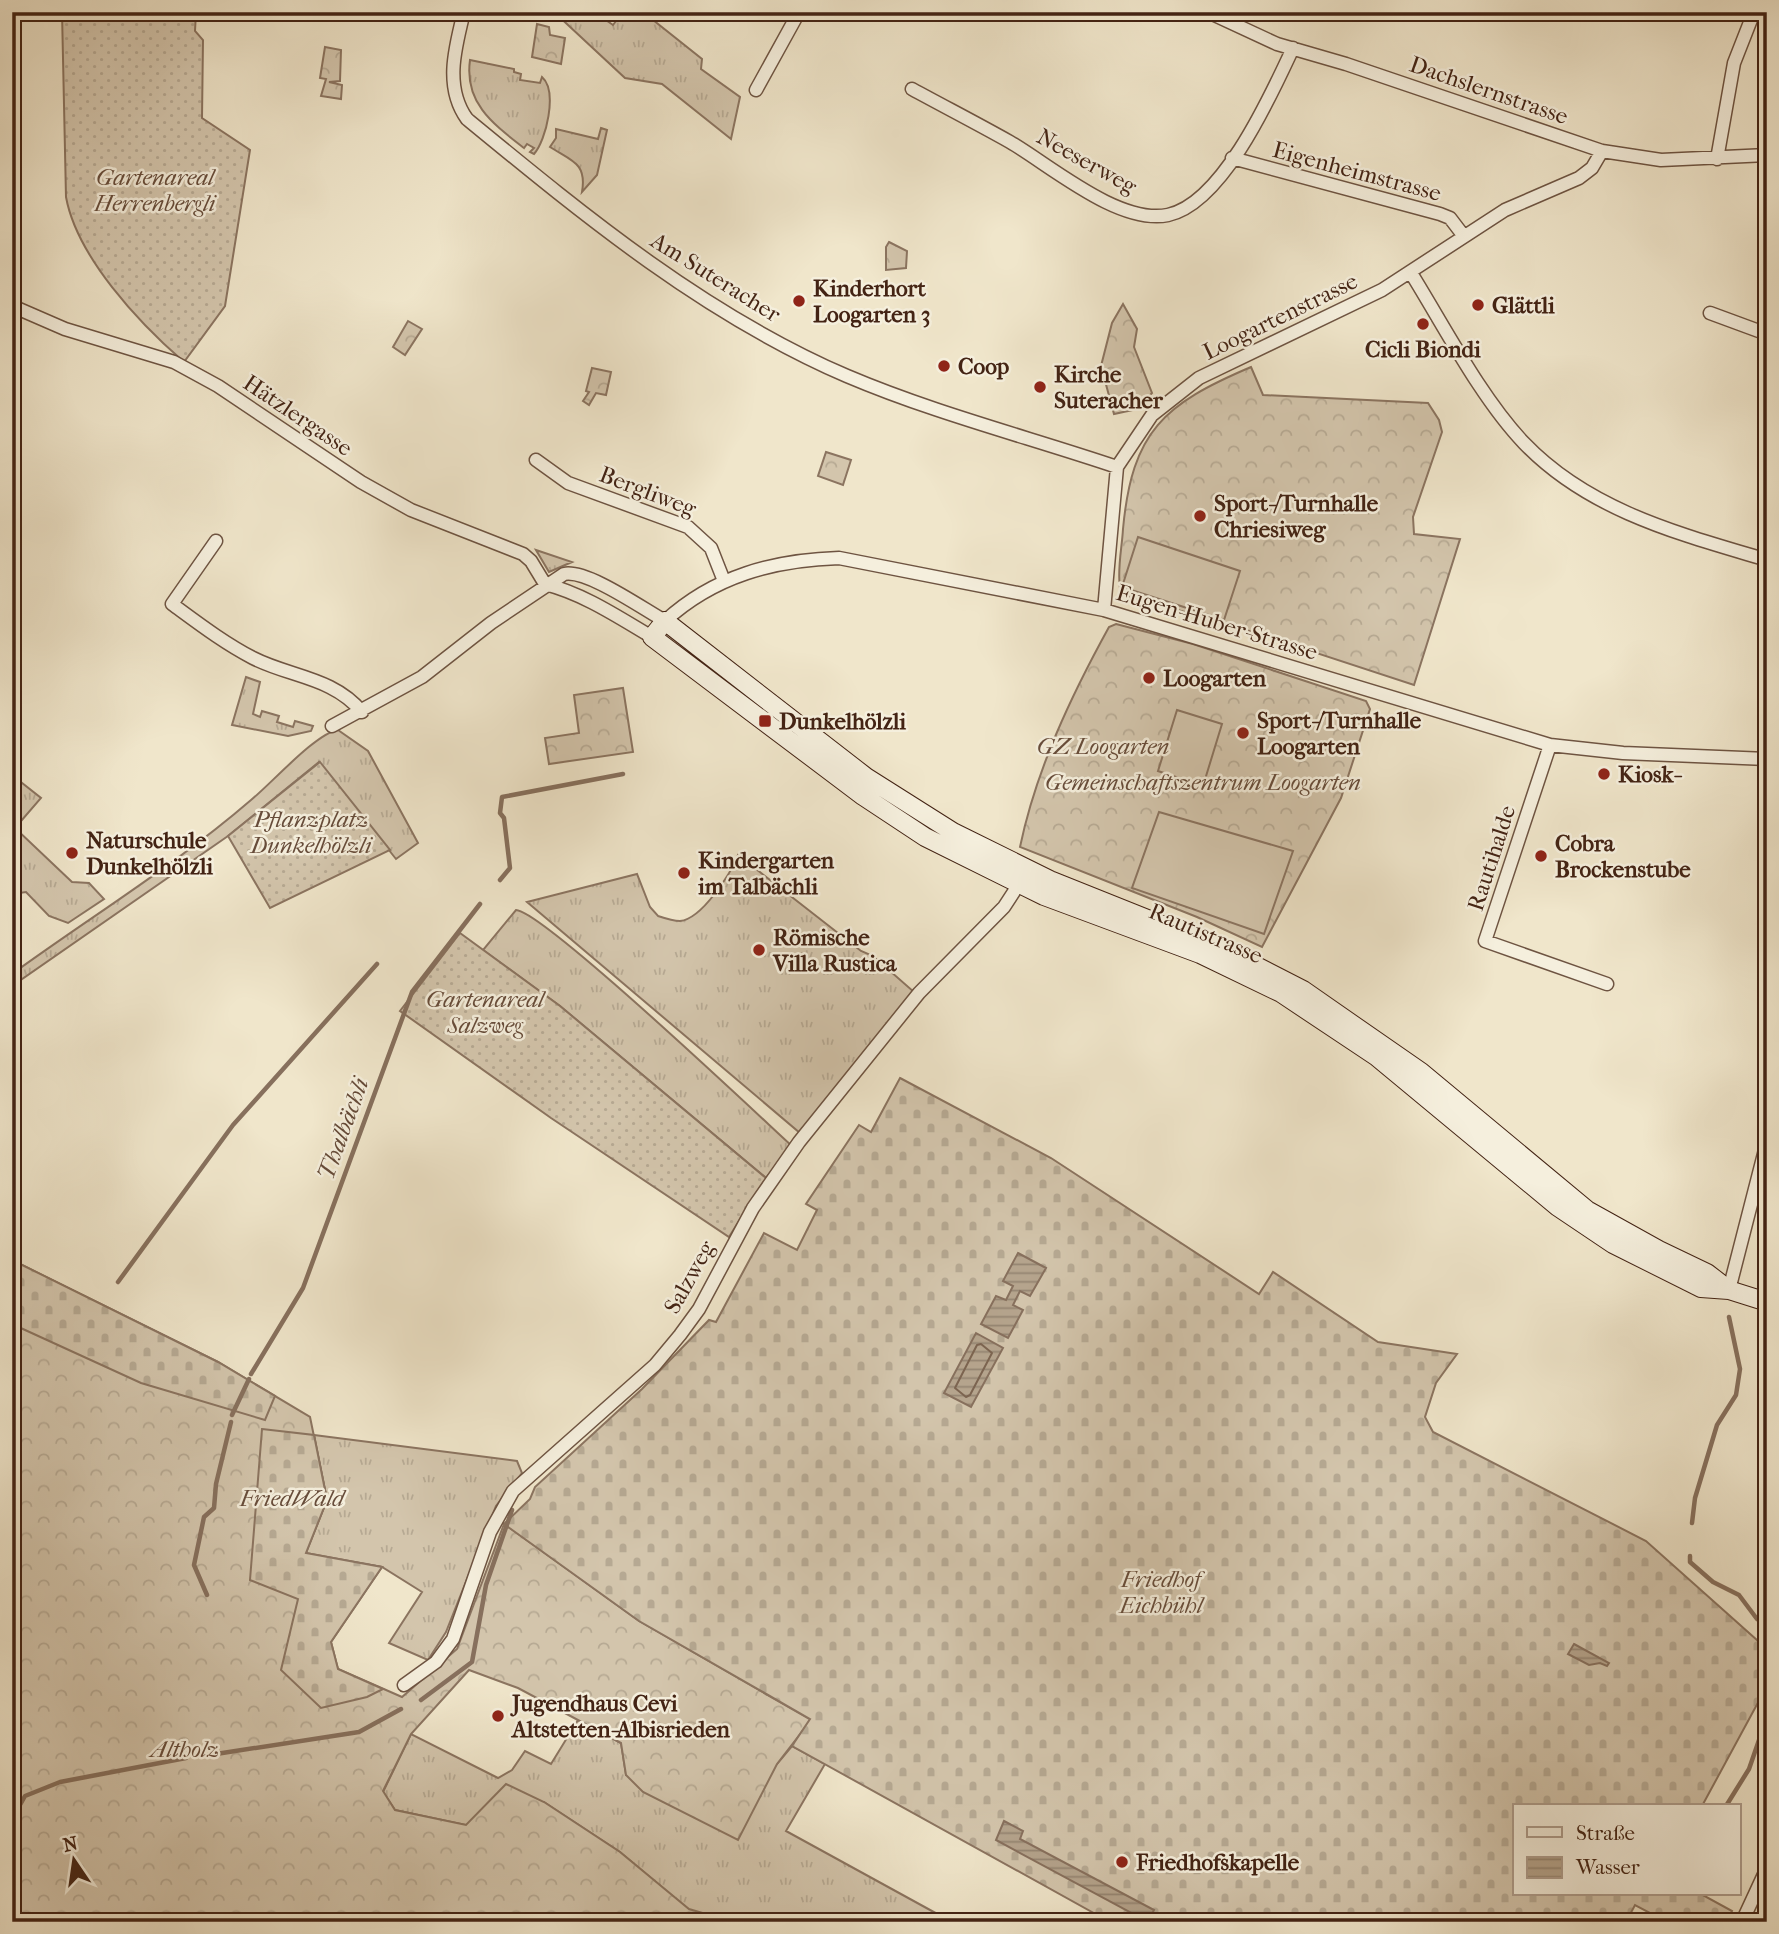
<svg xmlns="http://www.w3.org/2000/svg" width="1779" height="1934" font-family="'IM FELL French Canon',serif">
  <defs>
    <pattern id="grass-tufts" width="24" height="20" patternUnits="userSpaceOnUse" patternTransform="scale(1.75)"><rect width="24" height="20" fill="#d3c5ac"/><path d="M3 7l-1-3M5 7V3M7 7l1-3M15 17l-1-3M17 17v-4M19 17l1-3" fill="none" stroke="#b6a993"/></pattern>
    <pattern id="forest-crowns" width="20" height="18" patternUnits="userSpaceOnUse" patternTransform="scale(1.75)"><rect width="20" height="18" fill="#d3c5ac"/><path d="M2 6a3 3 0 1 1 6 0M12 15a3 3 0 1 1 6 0" fill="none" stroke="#b6a993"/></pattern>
    <pattern id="cemetery-stones" width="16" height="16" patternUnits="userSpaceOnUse" patternTransform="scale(1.75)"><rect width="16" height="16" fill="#d3c5ac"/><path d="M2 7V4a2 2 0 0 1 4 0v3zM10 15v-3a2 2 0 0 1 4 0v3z" fill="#b6a993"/></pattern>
    <pattern id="garden-dots" width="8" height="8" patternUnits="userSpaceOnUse" patternTransform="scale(1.75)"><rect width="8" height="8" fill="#d3c5ac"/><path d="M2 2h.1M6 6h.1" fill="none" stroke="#b6a993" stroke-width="1.8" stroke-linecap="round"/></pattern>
    <pattern id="water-rules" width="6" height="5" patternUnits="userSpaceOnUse" patternTransform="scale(1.75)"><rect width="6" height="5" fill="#b5a48d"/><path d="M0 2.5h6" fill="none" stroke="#958572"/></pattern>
  </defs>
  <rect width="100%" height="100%" fill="#f0e6cb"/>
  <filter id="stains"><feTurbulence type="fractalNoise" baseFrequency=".00286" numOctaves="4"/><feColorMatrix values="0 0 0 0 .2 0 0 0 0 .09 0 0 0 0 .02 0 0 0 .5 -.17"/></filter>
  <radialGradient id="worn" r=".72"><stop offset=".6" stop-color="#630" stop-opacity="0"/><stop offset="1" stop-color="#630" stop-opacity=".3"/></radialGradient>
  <!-- grass -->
  <path fill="url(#grass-tufts)" stroke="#8b7460" stroke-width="2" d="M554,12H594L613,25L623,12H643L702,59L701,69L740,97L731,139L662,84L625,78Z
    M470,60L514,69V72L521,74L520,80L540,83L542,77C558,91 546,141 534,154L530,152L534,148L527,144L524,148C493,124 464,103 470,60Z
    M601,128L607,130L597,175L582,192C587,163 572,161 550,147L556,138V129L598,139Z
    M536,550L572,562L549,572Z
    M246,677L260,682L253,714L260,717L262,711L279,716L277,722L293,727L295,721L313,726L311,731L288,736L232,725Z
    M338,730L368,751L418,843L396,859L319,762L228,836L12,986V974C92,916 177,864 251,800C271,784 316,733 338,730Z
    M12,775L41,798L15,828L72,882L89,883L104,899L68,923L49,916L26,892L12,894Z
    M738,855L861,951L873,956L914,992L800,1133L527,902L637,874L650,907L658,916C664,918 673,921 680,921C702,919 731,873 738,855Z
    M516,910C543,911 757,1114 792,1146L766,1178L560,1006L483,950Z
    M314,1435L517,1461L522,1473L496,1506L446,1632L428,1660L389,1643L422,1592L382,1567L305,1554L327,1500Z
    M578,1720L621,1743L626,1775L777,1764L792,1746L825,1764L786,1831L952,1922H733L689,1910L620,1852L544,1802L466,1825L395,1810L383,1792L411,1734L498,1778L512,1770L525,1751L551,1764Z"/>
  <!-- forest -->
  <path fill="url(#forest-crowns)" stroke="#8b7460" stroke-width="2" d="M537,24L549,27L550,35L565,38L561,64L532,57Z
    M325,47L341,50L340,81L329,82L342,85L341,99L321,96L326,79L320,78Z
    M889,242L907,251L906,268L886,270V247Z
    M1123,304L1137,329L1134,347L1152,393L1137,409L1114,414L1101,366L1112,323Z
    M408,321L422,329L405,355L393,347Z
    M1251,367L1263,395L1428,403L1439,420L1442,432L1413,517L1414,534L1460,539L1414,685L1225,623L1130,597L1120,588C1117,569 1122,548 1123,529C1132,431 1164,404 1251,367Z
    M592,368L611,372L606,395L596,393L589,405L583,401L589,392L586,391Z
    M826,452L851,460L843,485L818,476Z
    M1116,624L1193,644L1366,701L1370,709L1341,798L1262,947L1197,917L1020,847C1036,770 1071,696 1109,627Z
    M623,688L633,752L549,764L545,738L579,733L574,695Z
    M12,1260L218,1362L310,1417L327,1500L306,1553L382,1567L331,1642L338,1669L402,1697L457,1649L504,1524L639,1621L811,1720L777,1764L738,1840L643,1792L626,1775L621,1743L518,1688L469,1670L411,1734L383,1791L395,1810L466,1825L506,1784L544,1802L620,1852L689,1909L733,1922H12Z"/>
  <!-- cemetery -->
  <path fill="url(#cemetery-stones)" stroke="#8b7460" stroke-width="2" d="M900,1078L1051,1158L1259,1294L1273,1272L1378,1342L1457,1354L1436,1383L1425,1417L1433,1432L1646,1541L1767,1649V1686L1702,1806H1515V1894H1701L1732,1911L1727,1922H1667L1635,1905L1626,1922H1110L792,1746L810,1719L639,1621L504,1524L530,1499L535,1487L642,1389L709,1320L716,1322L764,1233L797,1250L817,1210L806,1204L859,1125L871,1132Z
    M12,1260L218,1362L275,1396L265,1420L141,1383L12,1324Z
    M262,1429L314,1435L327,1500L306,1553L382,1567L331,1642L338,1669L383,1689L367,1697L321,1708L281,1670L298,1599L250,1580Z"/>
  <!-- garden -->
  <path fill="url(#garden-dots)" stroke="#8b7460" stroke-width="2" d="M62,12H196L195,31L203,40L202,118L250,150L225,306L184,362C139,323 77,257 66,197Z
    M320,762L390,850L270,908L228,836Z
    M460,933L560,1006L766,1178L729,1237L551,1118L400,1011Z"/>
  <!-- pitch -->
  <path fill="#d3c5ac" stroke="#8b7460" stroke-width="2" d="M1138,537L1240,571L1224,620L1122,587Z
    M1177,710L1222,724L1203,786L1158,771Z
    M1159,812L1293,851L1264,934L1132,888Z"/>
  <!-- water -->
  <path fill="url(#water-rules)" stroke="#87705d" stroke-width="2" d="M1018,1253L1046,1268L1030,1296L1020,1291L1013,1305L1023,1310L1008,1338L981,1324L996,1296L1006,1300L1013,1286L1003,1281Z
    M976,1333L1003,1348L971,1407L944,1393Z
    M1574,1644L1609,1663L1607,1666L1600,1663L1589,1665L1568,1654Z
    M1004,1821L1023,1831L1020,1839L1154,1910L1148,1922L996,1840Z"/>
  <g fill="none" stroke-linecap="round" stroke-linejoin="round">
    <!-- shore -->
    <path stroke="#7c6450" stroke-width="2" d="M981,1344L992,1353L970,1395L966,1397L955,1388L977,1345Z"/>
    <!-- stream -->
    <path stroke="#87705d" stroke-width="4.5" d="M500,880L510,868L504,818L500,813L502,797L623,774
      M118,1282L233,1125L377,964
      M251,1374L303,1288L412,992L480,904
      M232,1415L249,1379
      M1692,1523L1695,1498L1717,1425L1736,1395L1740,1369L1729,1317
      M1690,1556V1562L1713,1582L1739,1595L1757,1619
      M207,1595L194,1565L204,1517L214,1508L216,1484L231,1422
      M421,1700L472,1662L486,1585L512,1510
      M216,1754L359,1732L401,1709
      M1726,1806L1749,1769L1767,1717
      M12,1819L25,1796L60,1782L186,1758"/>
    <!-- street casing -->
    <g stroke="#6e5442" stroke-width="15">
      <path id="street" d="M464,12C455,48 444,87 467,119C585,216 705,315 847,376C934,413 1028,437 1117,467
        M1208,12L1277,44L1346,64L1602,151L1661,160L1767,155
        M912,89C945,107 978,124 1010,142C1051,166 1119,225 1168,215C1223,203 1271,95 1293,48
        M756,90L799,12
        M1232,158L1440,214L1450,218L1463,235
        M1717,159L1734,63L1754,12
        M1411,273C1444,326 1481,398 1524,443C1589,511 1680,534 1767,560
        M12,306L65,329L174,362L218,386L361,482L411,510L523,554L531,561L545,584C584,594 618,617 652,637
        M1710,313L1767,334
        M536,460L568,483L688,527L711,548L724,581
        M216,541L172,604C198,623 224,643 253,658C290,677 333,677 362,712
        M1104,610L1117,467L1152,415L1199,378L1382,290L1505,210L1579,178L1592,168L1602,151
        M332,726L422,677L491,623L564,574C587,569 643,609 665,621C714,576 774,560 839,558L1104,610L1550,745L1623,753L1767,759
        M1550,745L1485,941L1607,984
        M1729,1290L1767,1142
        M404,1685L436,1662L453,1639L490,1532L513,1491L655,1365L680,1335L699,1309L753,1208L799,1142L919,993L1004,907L1019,884
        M1742,1922L1767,1868"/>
    </g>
    <!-- secondary casing -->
    <g stroke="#432314" stroke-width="20">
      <path id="secondary" d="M1729,1290L1707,1273L1659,1250L1587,1210L1421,1072L1303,990L1225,950L1050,880L953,832L866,777L665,621L652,637L863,796L925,837L1044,896L1200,954L1281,993L1377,1057L1558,1207L1613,1244L1701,1288L1729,1290L1767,1302"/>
    </g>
    <!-- street -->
    <use href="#street" stroke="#f5efdd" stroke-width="12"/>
    <!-- secondary -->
    <use href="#secondary" stroke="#f5efdd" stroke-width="18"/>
  </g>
  <!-- markers -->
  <g fill="#8f2418" stroke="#f5efdd" stroke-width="2.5">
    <circle cx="799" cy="301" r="7"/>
    <circle cx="1478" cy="305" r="7"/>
    <circle cx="1423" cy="324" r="7"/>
    <circle cx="944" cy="366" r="7"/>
    <circle cx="1040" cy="387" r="7"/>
    <circle cx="1200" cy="516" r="7"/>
    <circle cx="1149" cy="678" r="7"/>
    <rect x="758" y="714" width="14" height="14" rx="3.5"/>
    <circle cx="1243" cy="733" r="7"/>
    <circle cx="1604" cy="774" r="7"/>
    <circle cx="72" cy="853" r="7"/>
    <circle cx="1541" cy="856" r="7"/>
    <circle cx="684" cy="873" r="7"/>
    <circle cx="759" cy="950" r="7"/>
    <circle cx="498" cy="1716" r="7"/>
    <circle cx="1122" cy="1862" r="7"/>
  </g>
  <g text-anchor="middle" stroke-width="5" stroke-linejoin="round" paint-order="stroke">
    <!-- street labels -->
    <g font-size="23" fill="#432314" stroke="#f5efdd">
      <text transform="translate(1489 90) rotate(19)" y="8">Dachslernstrasse</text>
      <text transform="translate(1087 161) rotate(29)" y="8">Neeserweg</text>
      <text transform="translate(1357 171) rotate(15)" y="8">Eigenheimstrasse</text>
      <text transform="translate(716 277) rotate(32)" y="8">Am Suteracher</text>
      <text transform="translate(1280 316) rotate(-26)" y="8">Loogartenstrasse</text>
      <text transform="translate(298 415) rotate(34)" y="8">Hätzlergasse</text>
      <text transform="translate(648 491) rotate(21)" y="8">Bergliweg</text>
      <text transform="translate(1217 622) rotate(17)" y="8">Eugen-Huber-Strasse</text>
      <text transform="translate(1491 858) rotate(-72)" y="8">Rautihalde</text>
      <text transform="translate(1206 933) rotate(23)" y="8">Rautistrasse</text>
      <text transform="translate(689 1277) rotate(-61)" y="8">Salzweg</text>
    </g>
    <!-- park labels -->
    <g font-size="23" font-style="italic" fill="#674c3a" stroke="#f5efdd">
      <text x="155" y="185">Gartenareal<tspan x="155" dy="26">Herrenbergli</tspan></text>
      <text x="1103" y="754">GZ Loogarten</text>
      <text x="1203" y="790">Gemeinschaftszentrum Loogarten</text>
      <text x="311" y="827">Pflanzplatz<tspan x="311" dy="26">Dunkelhölzli</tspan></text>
      <text x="485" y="1007">Gartenareal<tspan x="485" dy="26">Salzweg</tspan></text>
      <text x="292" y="1506">FriedWald</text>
      <text x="1161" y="1587">Friedhof<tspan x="1161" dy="26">Eichbühl</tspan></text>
      <text x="185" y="1757">Altholz</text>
    </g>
    <!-- poi labels -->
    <g font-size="23" font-weight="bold" fill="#432314" stroke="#f5efdd" text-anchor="start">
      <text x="813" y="296">Kinderhort<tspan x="813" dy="26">Loogarten 3</tspan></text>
      <text x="1492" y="313">Glättli</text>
      <text x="1423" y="357" text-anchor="middle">Cicli Biondi</text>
      <text x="958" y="374">Coop</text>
      <text x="1054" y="382">Kirche<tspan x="1054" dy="26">Suteracher</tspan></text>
      <text x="1214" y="511">Sport-/Turnhalle<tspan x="1214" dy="26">Chriesiweg</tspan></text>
      <text x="1163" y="686">Loogarten</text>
      <text x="1257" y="728">Sport-/Turnhalle<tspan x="1257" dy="26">Loogarten</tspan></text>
      <text x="779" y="729">Dunkelhölzli</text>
      <text x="1618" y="782">Kiosk-</text>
      <text x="86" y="848">Naturschule<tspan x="86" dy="26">Dunkelhölzli</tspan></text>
      <text x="1555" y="851">Cobra<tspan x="1555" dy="26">Brockenstube</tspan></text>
      <text x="698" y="868">Kindergarten<tspan x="698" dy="26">im Talbächli</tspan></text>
      <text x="773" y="945">Römische<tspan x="773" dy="26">Villa Rustica</tspan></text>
      <text x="512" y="1711">Jugendhaus Cevi<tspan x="512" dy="26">Altstetten-Albisrieden</tspan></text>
      <text x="1136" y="1870">Friedhofskapelle</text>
    </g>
    <!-- water labels -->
    <g font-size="24" font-style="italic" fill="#654a38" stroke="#f5efdd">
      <text transform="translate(343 1129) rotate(-70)" y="8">Thalbächli</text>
    </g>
  </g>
  <!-- margin -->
  <rect width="1779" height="1934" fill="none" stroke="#f0e6cb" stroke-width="42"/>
  <rect x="14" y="14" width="1751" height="1906" fill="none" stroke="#432314" stroke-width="3.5"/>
  <rect x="21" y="21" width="1737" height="1892" fill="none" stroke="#432314" stroke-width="2"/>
  <!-- legend -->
  <rect x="1513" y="1804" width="228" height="91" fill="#f5efdd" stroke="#ae9d8d" stroke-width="2"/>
  <rect x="1527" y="1827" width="35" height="10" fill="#f5efdd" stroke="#ae9d8d" stroke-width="2"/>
  <text x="1576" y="1840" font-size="21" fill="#432314">Straße</text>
  <rect x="1527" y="1857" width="35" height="21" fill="url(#water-rules)" stroke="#ae9d8d" stroke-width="2"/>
  <text x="1576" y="1874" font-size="21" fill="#432314">Wasser</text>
  <!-- north arrow -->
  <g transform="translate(74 1860) rotate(347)" stroke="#f5efdd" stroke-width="5" paint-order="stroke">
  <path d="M0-5L12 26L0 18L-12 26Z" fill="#432314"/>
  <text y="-10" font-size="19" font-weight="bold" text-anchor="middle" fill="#432314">N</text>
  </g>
  <rect width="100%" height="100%" filter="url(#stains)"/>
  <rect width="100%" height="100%" fill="url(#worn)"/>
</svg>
